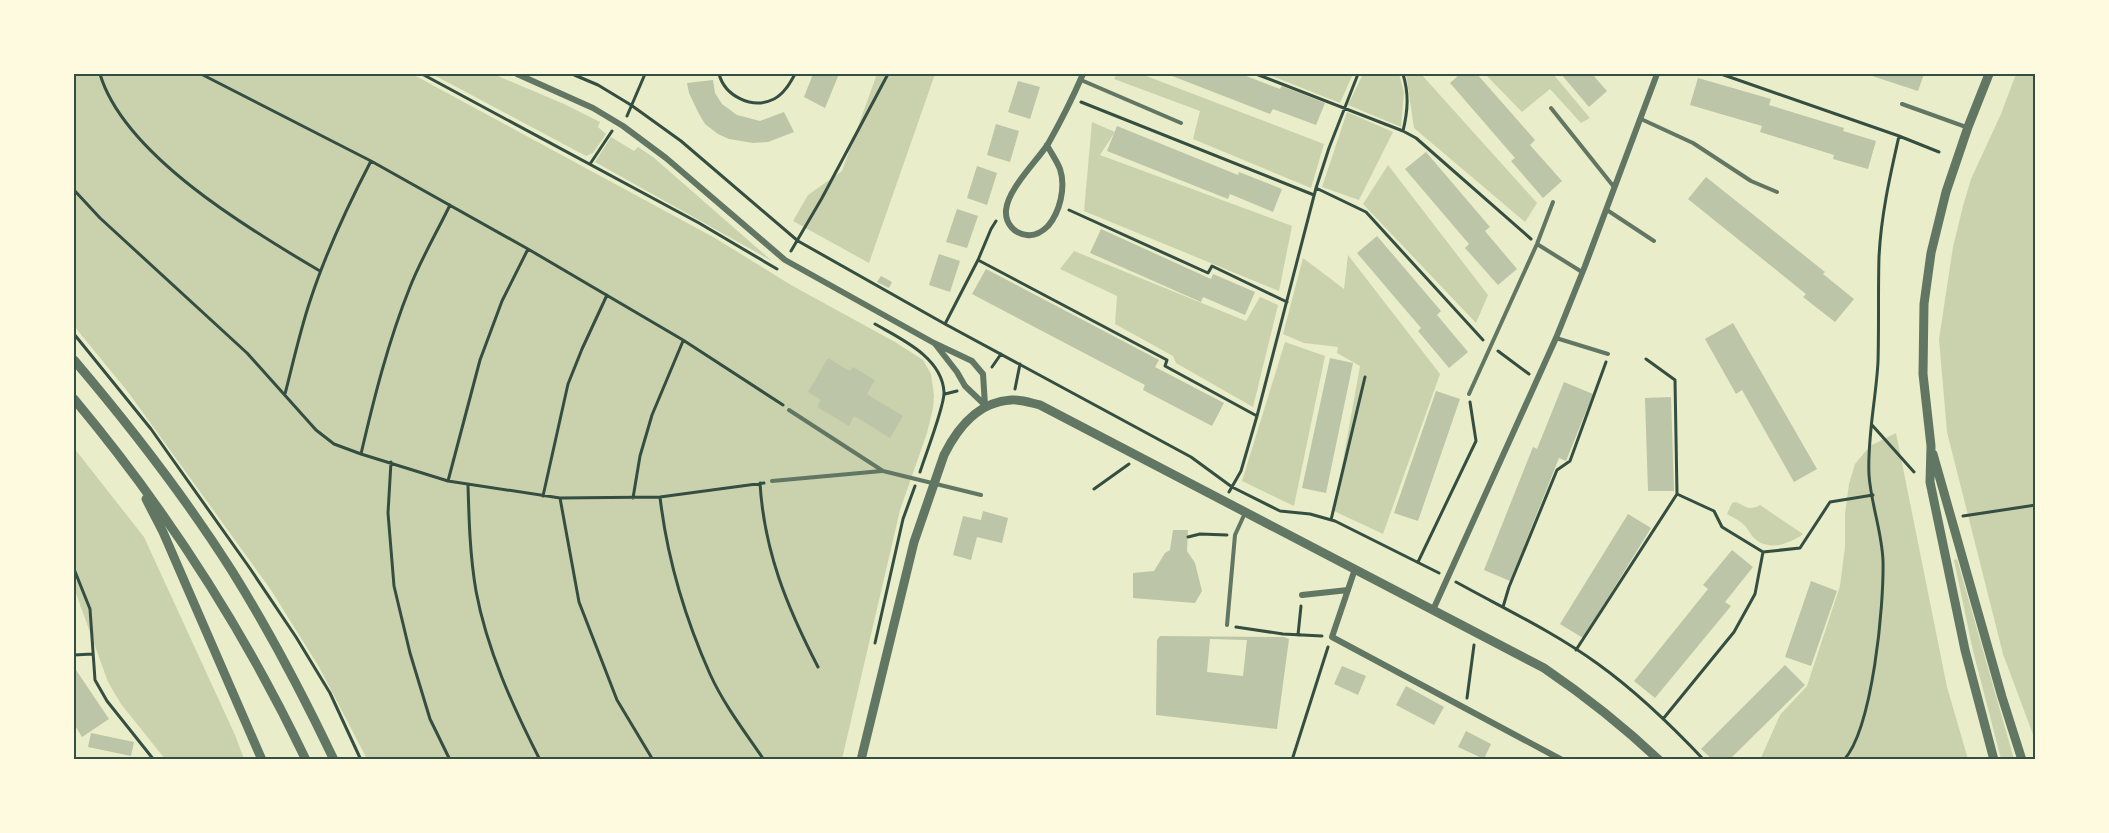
<svg xmlns="http://www.w3.org/2000/svg" width="2109" height="833" font-family="Signika,sans-serif">
  <rect width="100%" height="100%" fill="#e9edc9"/>
  <!-- green -->
  <path fill="#cad2ad" d="M74,74H412L715,238L791,285L895,342L923,360L931,374L934,395L933,408L927,433L900,510L842,759H367L319,667L271,590L128,392L74,326Z
    M432,74H493L564,104L600,122L598,127L606,134L593,153L586,156Z
    M877,74H935L869,263L793,221L808,195L842,171Z
    M1117,74H1141L1324,144L1311,188L1193,139L1200,111L1114,79Z
    M1267,74H1353L1340,103Z
    M1363,74H1399L1404,92L1401,127L1348,105Z
    M1406,74H1421L1537,203L1525,222L1414,128Z
    M1485,74H1553L1590,118L1581,123L1550,89L1522,112Z
    M2016,74H2035V740L2003,654L1947,432L1939,339L1953,247L1963,206L1971,179L2001,114Z
    M1347,112L1393,132L1359,200L1322,187Z
    M1092,122L1115,132L1100,155L1292,226L1279,291L1084,211Z
    M611,137L634,151L638,147L653,157L772,261L595,162Z
    M1388,165L1488,295L1476,323L1363,204Z
    M1074,251L1246,321L1260,297L1278,305L1253,407L1176,363L1173,356L1115,324L1117,296L1060,269Z
    M1348,255L1440,374L1383,534L1334,511L1360,366L1337,353L1338,347L1304,343L1283,334L1303,258L1344,289Z
    M1285,342L1325,356L1294,506L1242,481Z
    M1896,433L1947,687L1968,759L1760,760L1780,715L1807,686L1840,586L1845,547V513L1849,484L1855,464L1870,446Z
    M74,448L144,537L235,735L244,759H165L121,704L108,682L74,588Z
    M1736,502C1747,507 1749,511 1760,505L1803,534C1788,545 1766,552 1752,536C1749,532 1747,527 1743,524C1739,520 1732,517 1727,514L1732,503Z
    M1957,559L2014,759H2001L1973,651L1954,560Z"/>
  <!-- building -->
  <path fill="#bcc5a7" fill-rule="evenodd" d="M813,74H839L825,108L804,97Z
    M1167,74H1241L1280,89L1282,86L1325,103L1316,125L1273,109L1270,114Z
    M1460,74H1477L1535,140L1530,145L1562,181L1543,198L1511,161L1515,158L1450,83Z
    M1561,74H1592L1607,91L1589,107Z
    M1866,74H1924L1918,91Z
    M1698,78L1771,99L1769,105L1844,128L1843,131L1876,141L1868,169L1833,159L1834,155L1760,132L1762,126L1690,105Z
    M713,80L715,93L722,104L737,115L760,121L784,112L794,132L768,142L753,143L729,139L718,134L705,124L699,114L689,93L687,83Z
    M1018,81L1040,87L1030,119L1008,112Z
    M996,124L1019,131L1010,162L987,155Z
    M1117,126L1238,175L1239,172L1282,189L1273,212L1230,194L1228,199L1107,151Z
    M1426,152L1490,227L1485,231L1517,269L1498,285L1465,248L1469,244L1405,169Z
    M977,166L997,173L987,205L967,198Z
    M1706,177L1825,272L1823,274L1854,299L1835,322L1803,297L1806,294L1688,199Z
    M957,209L978,216L967,248L946,242Z
    M1101,229L1211,279L1213,274L1255,292L1245,315L1203,297L1201,302L1090,253Z
    M1377,236L1441,311L1437,315L1468,352L1449,368L1418,331L1421,328L1357,253Z
    M939,254L960,261L950,292L929,285Z
    M986,269L1159,360L1155,367L1224,403L1212,426L1143,390L1145,385L972,294Z
    M881,276L892,282L889,288L877,282Z
    M1733,323L1817,469L1794,482L1742,390L1736,394L1705,339Z
    M828,358L850,371L853,367L875,380L867,394L903,416L890,438L854,416L849,426L817,407L821,400L808,392Z
    M1330,358L1353,363L1326,493L1302,488Z
    M1564,382L1593,394L1566,461L1559,458L1510,581L1484,570L1533,447L1537,449Z
    M1436,391L1460,399L1418,521L1394,513Z
    M1671,397L1674,491H1648L1645,398Z
    M983,511L1008,518L1002,543L977,537L971,560L953,555L963,516L981,520Z
    M1628,514L1651,528L1583,638L1560,624Z
    M1173,530H1188L1187,551L1195,563L1202,591L1195,603L1133,598V573L1154,571L1165,553L1170,550Z
    M1732,550L1753,567L1725,602L1731,606L1655,698L1634,681L1708,589L1703,585Z
    M1811,581L1837,591L1811,666L1785,657Z
    M1160,636L1284,637L1289,639L1277,729L1156,715L1157,640ZM1210,639L1247,640L1243,676L1207,672Z
    M1785,665L1805,685L1730,759H1712L1701,749Z
    M1342,666L1366,676L1358,695L1334,684Z
    M76,670L109,719L82,737L74,724V672Z
    M1406,686L1444,707L1434,725L1396,705Z
    M1466,731L1491,744L1484,759L1458,747Z
    M91,733L134,742L131,756L88,747Z"/>
  <g fill="none" stroke-linecap="round" stroke-linejoin="round">
    <!-- path -->
    <path stroke="#344e41" stroke-width="3" d="M100,74C124,155 250,230 320,271
      M201,74L371,161L528,249L683,340L783,405
      M422,74L699,223L777,269
      M572,74L598,85L631,105L681,141L798,241L945,324L1191,457L1232,487L1280,511L1310,514L1335,521L1439,573
      M719,74C725,96 752,110 774,99C784,94 790,83 795,74
      M1256,74L1403,131L1416,138L1531,239
      M1721,74L1899,136L1939,152
      M1081,102L1314,195
      M627,116L645,74
      M1403,131C1408,110 1409,94 1403,74
      M590,164L612,131
      M1316,188L1366,212L1483,340
      M74,190L100,218L247,353L316,430L334,444L361,454L448,481L560,498L660,497L764,483
      M1069,210L1208,273L1212,266L1287,302
      M791,251L822,198L888,74
      M978,260L1167,360L1165,366L1257,416
      M875,324C901,339 942,357 944,392C945,405 925,456 920,472
      M945,324L978,260L991,229L996,221
      M74,334L151,429L249,567L296,637L330,693L361,760
      M1498,351L1529,374
      M1646,359L1675,380L1677,494L1714,511L1722,527L1763,552L1755,594L1734,632L1663,719
      M992,367L1001,354
      M1015,389L1020,364
      M285,394C293,363 300,331 310,301C326,252 347,207 371,161
      M945,394L957,391
      M1872,425L1914,472
      M361,454C374,398 388,342 410,287C421,259 437,232 450,205
      M391,462L388,513L394,586L410,653L430,719L450,760
      M448,481L480,360L502,301L528,249
      M760,483C764,551 787,607 818,667
      M468,485C469,521 470,556 476,591C487,650 513,707 540,760
      M1094,489L1129,464
      M1229,492L1241,471L1257,416L1316,188L1329,148L1358,74
      M543,496L568,384L582,349L607,295
      M660,497C667,557 685,618 710,674C724,705 745,732 764,760
      M560,498L579,602L617,700L653,760
      M633,498L640,456L652,415L683,341
      M1963,516L2036,505
      M1331,520L1365,377
      M1188,537L1200,534L1227,535
      M1763,552L1800,548L1830,502L1873,495
      M1418,562L1476,441L1470,402
      M74,569L90,609L95,680L107,701L154,760
      M1456,582C1503,608 1554,632 1598,664C1637,692 1671,725 1704,760
      M1503,607L1509,587L1557,470L1570,461L1606,362
      M1236,627L1283,634L1322,636
      M1298,635L1301,606
      M875,643L903,519L915,486
      M1576,650L1677,494
      M74,655L92,654
      M1467,698L1474,645
      M1292,760L1328,647
      M1844,760C1873,727 1884,605 1883,561C1882,532 1871,504 1869,475C1867,438 1876,399 1878,362C1879,327 1878,292 1879,257C1881,215 1890,176 1899,136"/>
    <!-- service -->
    <path stroke="#617663" stroke-width="4" d="M1081,80L1181,123
      M1902,104L1966,127
      M1551,108L1614,187
      M1641,119L1693,143L1751,181L1777,192
      M1607,210L1654,241
      M1537,244L1582,272
      M1556,338L1608,354
      M1469,394L1537,244L1553,202
      M789,410L883,471L981,495
      M772,481L882,471
      M1227,625L1235,535L1245,513"/>
    <!-- minor -->
    <path stroke="#617663" stroke-width="6" d="M517,74L593,108L623,126L666,158L785,260L934,343L972,361L983,374L985,405
      M1047,145C1051,153 1057,161 1060,169C1066,187 1060,212 1048,226C1043,231 1035,236 1027,235C1014,234 1005,223 1006,210C1008,189 1036,162 1048,144C1061,121 1073,97 1083,74
      M936,345L957,372L965,386L985,405
      M1355,569L1332,637L1562,760
      M1302,595L1348,590
      M1433,610L1556,338L1585,266L1657,74"/>
    <!-- tertiary -->
    <path stroke="#617663" stroke-width="9" d="M1989,74L1968,127L1946,192L1931,253L1924,304L1923,374L1931,446L1930,482L1965,650L1994,760
      M74,360C130,426 185,497 232,571C270,632 303,695 334,760
      M74,399C166,509 244,630 306,760
      M1933,454L2002,697L2022,760
      M146,499L163,532L262,760
      M861,760L914,542L944,455C958,427 978,402 1011,400C1020,399 1031,403 1040,405L1544,668C1585,696 1623,726 1659,760"/>
  </g>
  <!-- border -->
  <rect width="2109" height="833" fill="none" stroke="#fefae0" stroke-width="150"/>
  <rect x="75" y="75" width="1959" height="683" fill="none" stroke="#344e41" stroke-width="2"/>
</svg>
